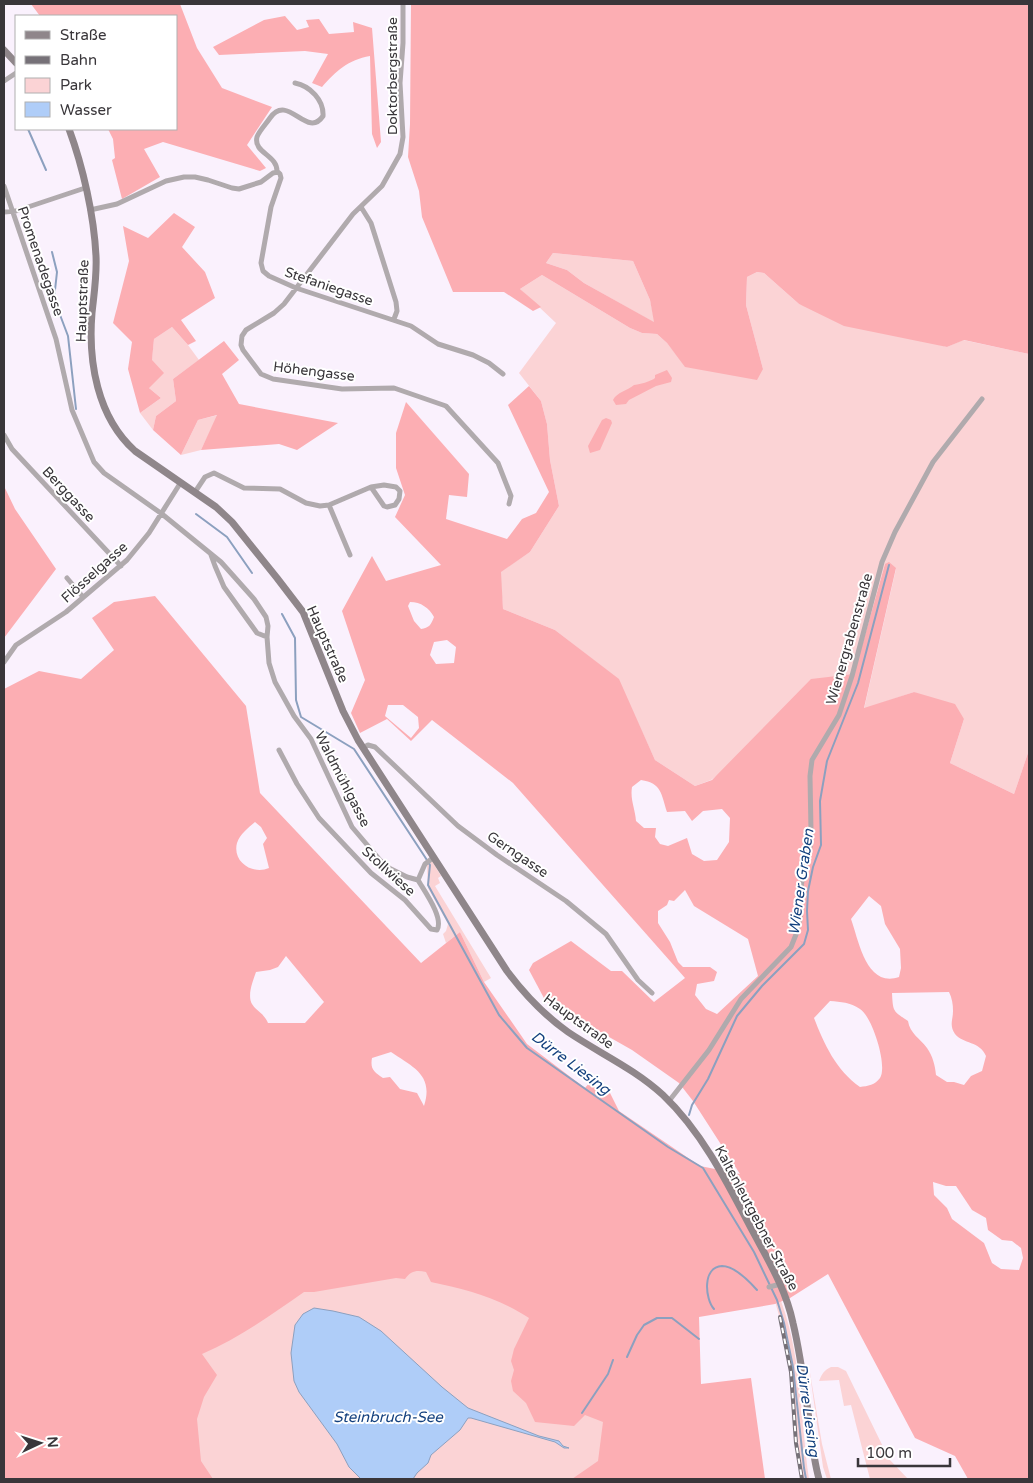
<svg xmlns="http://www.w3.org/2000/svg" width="1033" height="1483" font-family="'Varela Round',sans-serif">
  <rect width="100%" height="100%" fill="#faf1fd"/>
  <!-- green -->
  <path fill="#fbd3d5" d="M553,253L633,261L650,300L655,323L584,283L567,270L546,263Z
    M757,272L764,273L799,304L947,347L963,340L1029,354V750L1014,794L950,763L964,719L914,692L864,709L896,569L885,564L854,674L711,780L695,786L655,760L618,679L555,630L503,609L500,572L530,552L559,506L550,460L547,424L541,401L519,373L556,323L520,289L542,275L630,328L642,333L657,334L667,343L675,353L763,369L746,305L747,277Z
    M172,327L188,345L199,360L173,379L176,401L156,416L153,430L140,413L161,398L149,388L154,339Z
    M218,415L201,450L181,455L198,420Z
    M432,861L441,876L438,878L440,883L435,886L491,978L484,982L460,932L446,943L443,934L446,931L448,924L428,888L427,865Z
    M457,1227L677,1479H4V1439L301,1291Z
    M777,1291C802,1349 800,1418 809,1479H804L801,1468L790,1355L773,1294Z
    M809,1367L822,1444L831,1479H827L823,1467Z
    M831,1367H838L846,1371L889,1459L908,1479H870L851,1405L844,1406L839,1380L819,1381C822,1374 824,1370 831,1367Z"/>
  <!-- forest -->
  <path fill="#fcaeb3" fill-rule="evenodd" d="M31,4H180L197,48L222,88L272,107L247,145L266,168L260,171L163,142L144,149L160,177L122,199L112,160L115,158L113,139L108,129H176V16H40Z
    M411,4H1029V354L964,340L947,347L844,326L799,304L764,273L757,272L747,277L746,305L763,369L757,380L685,367L667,343L657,334L642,333L630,328L542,275L520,289L541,307L533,311L504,292H453L422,217L419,191L408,157L410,124ZM553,253L633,261L650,300L654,322L584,283L567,270L546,263Z
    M285,16L297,30L309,27L306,20L319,19L329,34L354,32L353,22L372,28L381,142L377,148L372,134L370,56C348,60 336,71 322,87L312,83L328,54L305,51L219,55L213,47L264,20Z
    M174,213L195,227L182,247L205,272L215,298L181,320L196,341L188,345L172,327L154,339L152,360L164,373L149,388L161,398L140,413L128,369L132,342L113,323L129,261L123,226L148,238Z
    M224,341L239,360L222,374L239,404L338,423L297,450L279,444L201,450L217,415L198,420L181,455L153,430L156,416L176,401L173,379Z
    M667,370L672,378L671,382L656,386L629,400L626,404L616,405L613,400C617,392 627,391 634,385C638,385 652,381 655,378V375Z
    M529,386L541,401L547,424L550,460L559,506L530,552L501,572L503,609L555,630L619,679L655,760L695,786L712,780L811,679L854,674L885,564L889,562L896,568L864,708L914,692L955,704L964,719L950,763L1014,794L1029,750V1479H968L955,1456L915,1438L828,1274L790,1298L775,1304L699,1317L701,1384L751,1378L765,1479H572L598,1461L603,1422L585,1415L574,1426L535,1422L526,1403L513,1391L511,1381L514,1370L511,1361L514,1349L529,1318C499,1298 465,1289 431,1282L426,1272C416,1270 411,1271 405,1279L396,1278L314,1292H304C271,1315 239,1338 202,1354L217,1375L204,1397L197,1419L201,1461L213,1479H4V689L39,671L81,679L114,650L92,618L114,602L155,596L246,706L260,793L421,963L460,932L484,982L527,1044L585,1088L590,1082L609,1091L619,1111L700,1166L740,1174L693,1101L679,1083L632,1050L595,1029L592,1034L563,1016L545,1000L529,970L533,963L571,941L611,971H622L654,1002L685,978L513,783L432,720L411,741L387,719L360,733L351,713L365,680L342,611L372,556L386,581L441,565L395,517L405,495L396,468V433L406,402L469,474L467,497L449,495L446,519L507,539L522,519L536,513L549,492L508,405ZM410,602C421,602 429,608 434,617C431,625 429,628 421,629L414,621L408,606ZM447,640L456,647L454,663L436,664L430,655L434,642ZM403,705L418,717L419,728L411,738L385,716L388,705ZM641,780C662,783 661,794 667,812L685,811L692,821L703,811L722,809L730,818L729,842L717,860L704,861L692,854L687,838L668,846L660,844L655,837L656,828H644L636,821C635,808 630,800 632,787ZM255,822L261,827L267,838L263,844L269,868C253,875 232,862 237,843C240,834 248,828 255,822ZM685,890L694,906L748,939L758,976L717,1014L706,1009L695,995L697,984L714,981L717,972L710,967H683L678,962L670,942L658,923V911L667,905L669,900L674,901ZM869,896L881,906L885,924L900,949L901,968L899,977C866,988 859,941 851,919ZM286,956L324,1002L305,1023H268C263,1012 257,1012 252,1004C247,995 253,981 256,972L270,970L278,967ZM949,992C952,998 953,1004 953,1011C953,1020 949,1025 955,1034C963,1044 980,1041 986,1056L982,1071L971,1076L964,1085L954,1082H947L936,1075C935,1065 933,1057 927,1048C920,1038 910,1034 908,1021C893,1011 893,1012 892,993ZM830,1001C841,1002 850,1002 860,1009C872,1016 888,1066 880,1078C875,1085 868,1086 860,1087C836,1070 824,1044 814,1018ZM391,1052C413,1067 434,1075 424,1106L417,1093L400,1089L390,1077L383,1078C374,1072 370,1069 372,1058ZM933,1182L946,1186H956L972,1210L986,1218L988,1230L1002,1240L1012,1241L1021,1248L1023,1258L1019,1270L1001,1269L992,1263L984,1243L952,1219L947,1208L934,1195Z
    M606,418L611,420L612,423L600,450L590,453L588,446L602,420Z
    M4,486L15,509L56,569L4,638Z"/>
  <!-- water -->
  <path fill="#afcdf8" stroke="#8ca0bf" d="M314,1308L333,1311L359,1317L381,1331L442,1387L468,1408L539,1436L559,1441L563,1446L569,1448H564L555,1442L471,1418H468L460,1430L431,1455L428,1463L417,1473L413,1479H361L349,1467L337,1444L299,1392L294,1381L291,1353L295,1325L303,1314Z"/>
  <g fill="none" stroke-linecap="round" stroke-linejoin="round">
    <!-- stream -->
    <path stroke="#8ca0bf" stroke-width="2" d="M28,129L46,170
      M52,252L57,272L54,299L68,336L76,409
      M196,514L227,537L252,573
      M282,614L295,638L296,700L301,717L354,749L425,857L430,865L428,885L499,1015L527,1048L668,1147L703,1168L754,1252L777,1300L784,1323L793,1367L804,1468L806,1479
      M689,1115L692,1105L708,1079L737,1016L762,986L804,944L808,930L807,911L808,891L813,867L821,845L820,801L827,761L858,683L889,565
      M714,1309C705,1299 702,1267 722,1266C735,1266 749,1281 757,1290
      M627,1357L637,1335L644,1325L657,1318H672L699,1339
      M582,1413L608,1374L613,1360"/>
    <!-- minor -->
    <path stroke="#b0aaad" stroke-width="5" d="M403,4V43L400,83L403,137L400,154L382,186L353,214L284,304L274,313L246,330L242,336L241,345L243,350L261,374L273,379L342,389L394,388L446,406L498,463L511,496L509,504
      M4,81L16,73
      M277,172C278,155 253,153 257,137C259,131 266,124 270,118C288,92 307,140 323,116C324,100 310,86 295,83
      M4,186L56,339L72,410L94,462L104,473L162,514L221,562L254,599L266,617L268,626L267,637L269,663L275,682L294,716L311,739L352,827L380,860L389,868L407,877L418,880C425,892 444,918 437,930L431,929L405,900L371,873L319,818L297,784L279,750
      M361,207L371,223L396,302L397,311L394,319
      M90,210L117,204L166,181L184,177H195L208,180L232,188L239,189L261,182L273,173L278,172L280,174L281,178L271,207L261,263L263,271L269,276L296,288L411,326L438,344L473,355L489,363L503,374
      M4,212L16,211L85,188
      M4,435L12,449L121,566
      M195,492L205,477L214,473L244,488L280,489L306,503L320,506L329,505L371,487L384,506L387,507L395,505L399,499L400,491L396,487L384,485L371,487
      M329,505L350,555
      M211,555L215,566L224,587L257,633L267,637
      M67,578L83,597
      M4,662L16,645L66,612L127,560L149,533L181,482
      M363,748L368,745L375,747L458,826L497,855L566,901L606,934L638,980L652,993
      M418,880L425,864L434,857
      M669,1101L709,1050L741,999L791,947L797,932L800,918L801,888L804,865L810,847L811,831L810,776L812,760L839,715L852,676L882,562L895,532L933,462L982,399
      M769,1287L781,1284"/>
    <!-- secondary -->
    <path stroke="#8f868a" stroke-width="7" d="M4,50L16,63
      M69,129C83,167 94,215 96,256C97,275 94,294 92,313C88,361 97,417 135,451L216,507L232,522L277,578L303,612L343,711L358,740L507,971C525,995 544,1015 568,1032C599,1053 635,1069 663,1095C702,1132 727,1182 752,1230C768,1260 786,1289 793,1323C800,1352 804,1382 808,1412C811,1435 813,1457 819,1479"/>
    <!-- rail casing -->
    <g stroke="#767178" stroke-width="4">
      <path id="rail" d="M780,1317L791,1372L796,1443L802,1479"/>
    </g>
    <!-- rail -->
    <use href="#rail" stroke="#fff" stroke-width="2" stroke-dasharray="5.5" stroke-linecap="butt"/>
  </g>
  <g text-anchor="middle" stroke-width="4" stroke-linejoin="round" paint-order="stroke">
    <!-- street labels -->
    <g font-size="14" fill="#39363a" stroke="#fff">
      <text transform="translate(392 76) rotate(-90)" y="5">Doktorbergstraße</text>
      <text transform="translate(41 261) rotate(71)" y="5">Promenadegasse</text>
      <text transform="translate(329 286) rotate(19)" y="5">Stefaniegasse</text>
      <text transform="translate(82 301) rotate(-88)" y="5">Hauptstraße</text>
      <text transform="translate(314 371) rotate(7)" y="5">Höhengasse</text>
      <text transform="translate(69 494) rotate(47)" y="5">Berggasse</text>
      <text transform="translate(94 572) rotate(-42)" y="5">Flösselgasse</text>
      <text transform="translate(849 639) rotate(-74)" y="5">Wienergrabenstraße</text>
      <text transform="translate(328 644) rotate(66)" y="5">Hauptstraße</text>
      <text transform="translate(343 779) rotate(63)" y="5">Waldmühlgasse</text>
      <text transform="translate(518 854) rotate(34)" y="5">Gerngasse</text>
      <text transform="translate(389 871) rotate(42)" y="5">Stollwiese</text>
      <text transform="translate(579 1021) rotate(36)" y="5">Hauptstraße</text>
      <text transform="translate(757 1218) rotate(62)" y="5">Kaltenleutgebner Straße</text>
    </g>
    <!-- water labels -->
    <g font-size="15" font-style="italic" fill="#13407e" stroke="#fff">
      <text transform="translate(801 882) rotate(-82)" y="5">Wiener Graben</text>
      <text transform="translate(571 1063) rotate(37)" y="5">Dürre Liesing</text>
      <text transform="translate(808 1410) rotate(82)" y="5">Dürre Liesing</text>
      <text x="388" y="1422">Steinbruch-See</text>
    </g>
  </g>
  <!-- border -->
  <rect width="1033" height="1483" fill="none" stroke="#39363a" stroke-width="10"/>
  <!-- legend -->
  <rect x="15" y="15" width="162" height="115" fill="#ffffff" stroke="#b0afb0"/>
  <rect x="25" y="31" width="25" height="8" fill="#8f868a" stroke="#b0afb0"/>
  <text x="60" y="40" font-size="15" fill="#39363a">Straße</text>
  <rect x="25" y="56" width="25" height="8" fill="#767178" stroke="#b0afb0"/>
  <text x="60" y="65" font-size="15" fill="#39363a">Bahn</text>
  <rect x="25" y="78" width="25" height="15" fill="#fbd3d5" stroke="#b0afb0"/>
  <text x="60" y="90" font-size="15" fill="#39363a">Park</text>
  <rect x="25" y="102" width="25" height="15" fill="#afcdf8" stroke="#b0afb0"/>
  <text x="60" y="115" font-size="15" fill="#39363a">Wasser</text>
  <!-- north arrow -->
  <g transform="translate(40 1443) rotate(86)" stroke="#ffffff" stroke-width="4" paint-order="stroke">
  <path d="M0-4L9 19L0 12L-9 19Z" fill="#39363a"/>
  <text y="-8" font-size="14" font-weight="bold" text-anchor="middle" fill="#39363a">N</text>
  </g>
  <!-- scale -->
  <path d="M858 1458v8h92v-8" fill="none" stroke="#39363a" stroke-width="2.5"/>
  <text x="866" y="1458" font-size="15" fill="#39363a" stroke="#ffffff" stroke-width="4" paint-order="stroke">100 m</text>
</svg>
